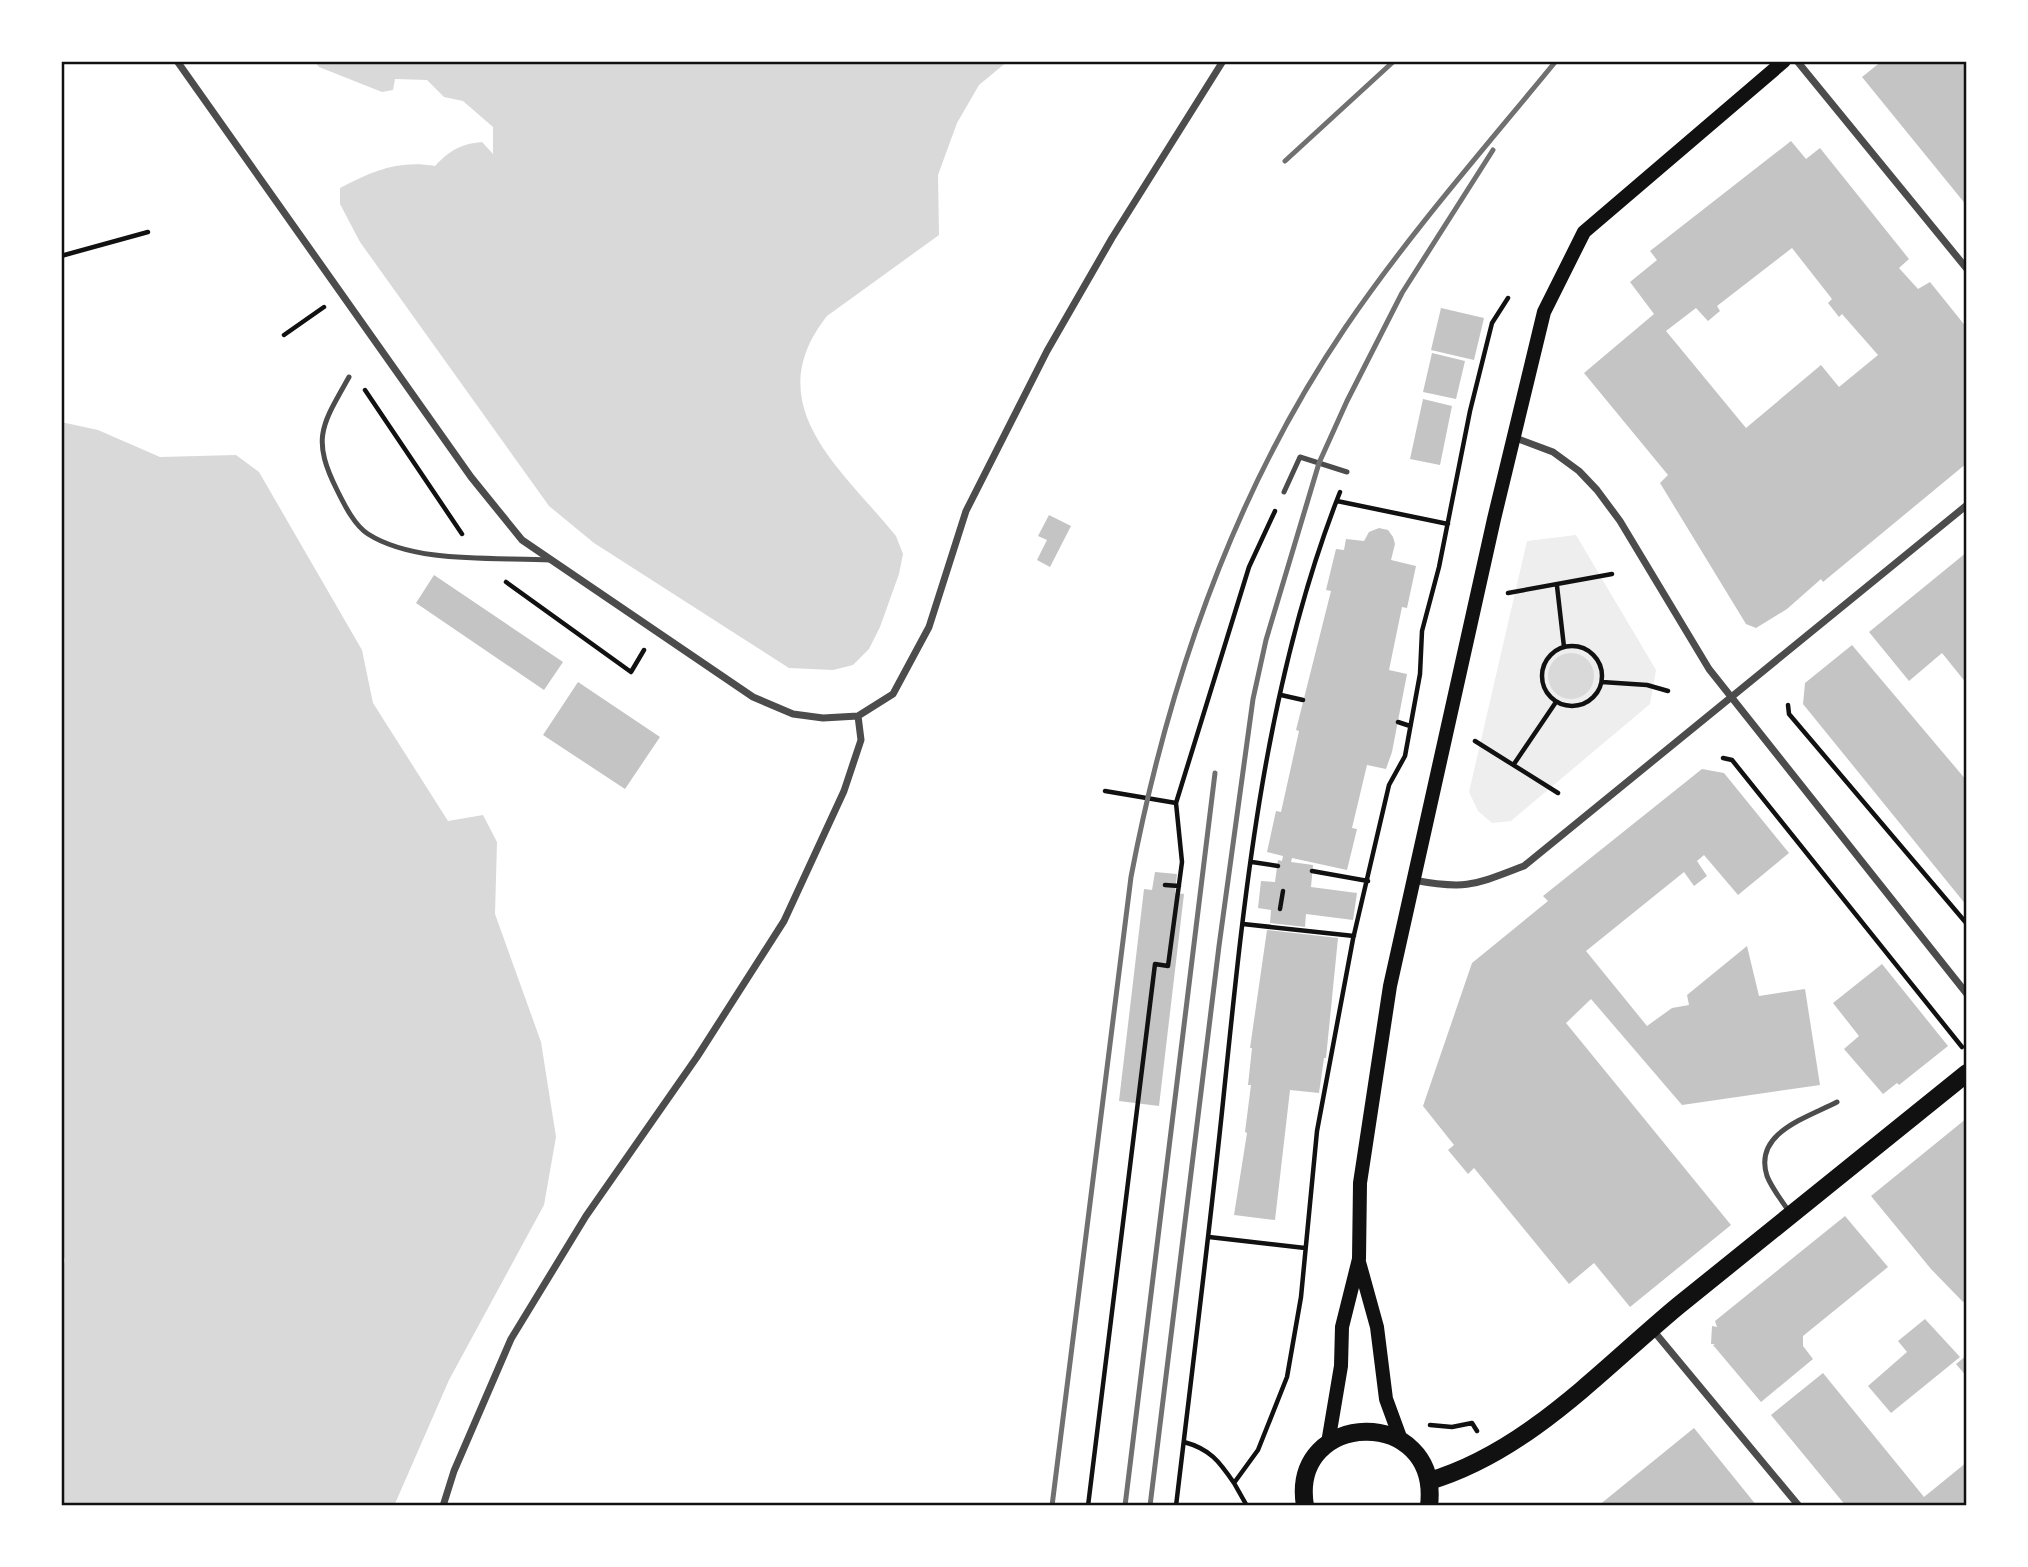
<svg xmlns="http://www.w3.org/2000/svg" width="2028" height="1567" font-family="'Space Grotesk',sans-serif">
  <rect width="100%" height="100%" fill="#fff"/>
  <!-- green -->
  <path fill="#eee" d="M1576,535L1656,670L1650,704L1511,821L1492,823L1478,811L1469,792L1527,541Z"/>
  <!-- water -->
  <path fill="#d9d9d9" d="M314,61H1008L979,85L957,123L938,175L939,235L827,316C757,405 841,468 896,536L903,554L899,574L880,627L869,649L853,665L833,670L789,668L594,543L549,506L360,242L340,204V188C373,171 398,160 435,166C450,150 461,144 482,142L493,154V127L463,101L444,97L427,80L395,79L393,90L382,92L319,67Z
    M61,422L98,430L160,457L236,455L259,472L362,650L373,703L448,821L483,815L497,842L495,914L541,1042L556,1137L544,1205L449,1380L394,1506H61V1281L65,1259L61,1253Z
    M1548 676a23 23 0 1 1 46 0a23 23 0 1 1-46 0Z"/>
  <!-- building -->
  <path fill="#c4c4c4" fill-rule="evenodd" d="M1882,61H1967V206L1862,77Z
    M1791,141L1806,159L1820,148L1909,259L1899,268L1918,289L1930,282L1967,328V463L1823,582L1821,579L1787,609L1756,628L1746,624L1660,483L1668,475L1584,373L1654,314L1630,282L1657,260L1650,251ZM1792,248L1832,299L1828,303L1839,317L1842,314L1878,355L1839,387L1821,365L1746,428L1666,331L1696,308L1708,321L1720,311L1717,306Z
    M1441,308L1484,318L1474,360L1431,350Z
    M1432,353L1465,361L1456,399L1423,392Z
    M1423,399L1452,406L1440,465L1410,459Z
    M1049,515L1071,526L1050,567L1037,560L1047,540L1038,536Z
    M1379,528L1388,530L1393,537L1395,544L1391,560L1416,566L1407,608L1402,607L1389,670L1407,674L1392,752L1386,769L1367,765L1352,828L1357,829L1347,870L1292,858L1291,862L1313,865L1311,887L1357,893L1353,920L1306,914L1305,927L1270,923L1271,910L1258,908L1261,881L1275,882L1278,860L1282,861L1283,856L1267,852L1276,811L1281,812L1299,731L1296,730L1331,591L1326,590L1336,549L1344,550L1346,539L1364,541L1369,532Z
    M1967,552V684L1942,653L1909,681L1869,632Z
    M434,575L563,662L544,690L416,603Z
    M1852,645L1967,781V906L1803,704L1805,683Z
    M578,682L660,737L625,789L543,735Z
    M1702,769L1724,773L1789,853L1738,895L1704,855L1697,861L1707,876L1694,886L1684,872L1586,951L1647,1026L1672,1008L1689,1005L1687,995L1747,946L1759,996L1805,989L1820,1085L1682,1105L1591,999L1566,1023L1731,1225L1630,1307L1594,1263L1569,1284L1474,1168L1468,1174L1448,1150L1454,1145L1423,1106L1472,963L1548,901L1543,896Z
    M1155,872L1177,874L1175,893L1184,894L1159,1106L1119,1101L1144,889L1152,890Z
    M1267,930L1338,938L1326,1058H1324L1319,1093L1290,1090L1275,1220L1234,1215L1247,1133L1245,1132L1251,1085H1248L1252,1048H1250Z
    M1882,964L1948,1046L1899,1085L1897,1083L1883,1094L1844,1049L1859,1036L1833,1003Z
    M1967,1118V1299L1963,1302L1931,1269L1871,1196Z
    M1845,1216L1888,1267L1803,1336V1346L1813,1359L1761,1402L1713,1345L1715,1344H1711L1712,1326L1717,1327L1715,1321Z
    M1925,1319L1960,1357L1891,1413L1868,1386L1907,1352L1898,1341Z
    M1967,1355V1377L1956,1364Z
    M1823,1373L1924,1497L1967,1462V1506H1846L1771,1415Z
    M1694,1428L1757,1506H1598Z"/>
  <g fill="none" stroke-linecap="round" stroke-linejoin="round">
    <!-- path -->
    <path stroke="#111" stroke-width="4.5" d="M61,256L148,232
      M284,335L324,307
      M365,390L462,534
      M1337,501L1448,524
      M506,582L631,672L644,650
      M1557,586L1564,647
      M1508,593L1612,574
      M1542 676a30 30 0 1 1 60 0a30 30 0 1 1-60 0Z
      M1602,682L1647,685L1668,691
      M1281,695L1303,700
      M1788,705L1789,714L1967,924
      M1398,722L1410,726
      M1475,741L1558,793
      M1723,758L1732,760L1962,1047
      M1514,764L1556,702
      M1105,791L1176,803
      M1252,862L1278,866
      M1312,871L1368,881
      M1165,885L1179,886
      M1280,909L1283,891
      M1243,924L1354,936
      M1209,1237L1305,1248
      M1430,1425L1452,1427L1472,1423L1477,1431
      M1184,1442C1210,1449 1219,1461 1234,1483
      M1088,1506L1155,964L1168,966L1182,862L1176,803L1249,567L1275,511
      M1176,1506C1192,1371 1209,1237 1223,1102C1244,898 1264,685 1340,492
      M1247,1506L1234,1483L1258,1450L1287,1377L1301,1297L1317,1131L1353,939L1389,785L1405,756L1420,674L1422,631L1439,567L1470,411L1492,323L1508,298"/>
    <!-- service -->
    <path stroke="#4c4c4c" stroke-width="5" d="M349,377C322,425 311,438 337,490C344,504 354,525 368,534C415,564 495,557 551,560
      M1284,492L1300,457L1347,472
      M1790,1213C1783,1202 1772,1189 1767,1176C1753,1133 1806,1118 1837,1102"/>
    <!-- minor -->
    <path stroke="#4c4c4c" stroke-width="7" d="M177,61L471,477L522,540L753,697L793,714L823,718L858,716L893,694L929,627L966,511L1047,351L1112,238L1223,61
      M1797,61L1967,269
      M1513,437L1553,452L1579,471L1597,490L1620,521L1709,669L1967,994
      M1413,880C1467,890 1474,885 1524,866L1967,505
      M1652,1329L1799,1506
      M443,1506L454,1471L511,1339L586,1216L697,1057L784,921L844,791L861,740L858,716"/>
    <!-- secondary -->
    <path stroke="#111" stroke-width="14" d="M1359,1262L1377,1327L1386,1399L1401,1440
      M1328,1443L1341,1366L1342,1327L1359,1259L1360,1183L1390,986L1494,519L1544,312L1584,232L1784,61"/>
    <!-- primary -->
    <path stroke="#111" stroke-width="18" d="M1429,1481C1527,1452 1601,1370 1678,1306C1774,1228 1871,1151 1967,1073
      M1305,1506C1289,1409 1441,1405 1429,1506"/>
    <!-- rail -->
    <path stroke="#707070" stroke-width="5" d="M1285,161L1394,61
      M1052,1506L1131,877C1168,683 1233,493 1345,328C1409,234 1484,149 1556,61
      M1125,1506L1215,773
      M1150,1506L1219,946L1253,699L1266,640L1319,463L1347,401L1402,293L1493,150"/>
  </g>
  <!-- border -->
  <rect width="2028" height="1567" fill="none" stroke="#ffffff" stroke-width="126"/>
  <rect x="63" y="63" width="1902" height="1441" fill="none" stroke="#111" stroke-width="2.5"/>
</svg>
